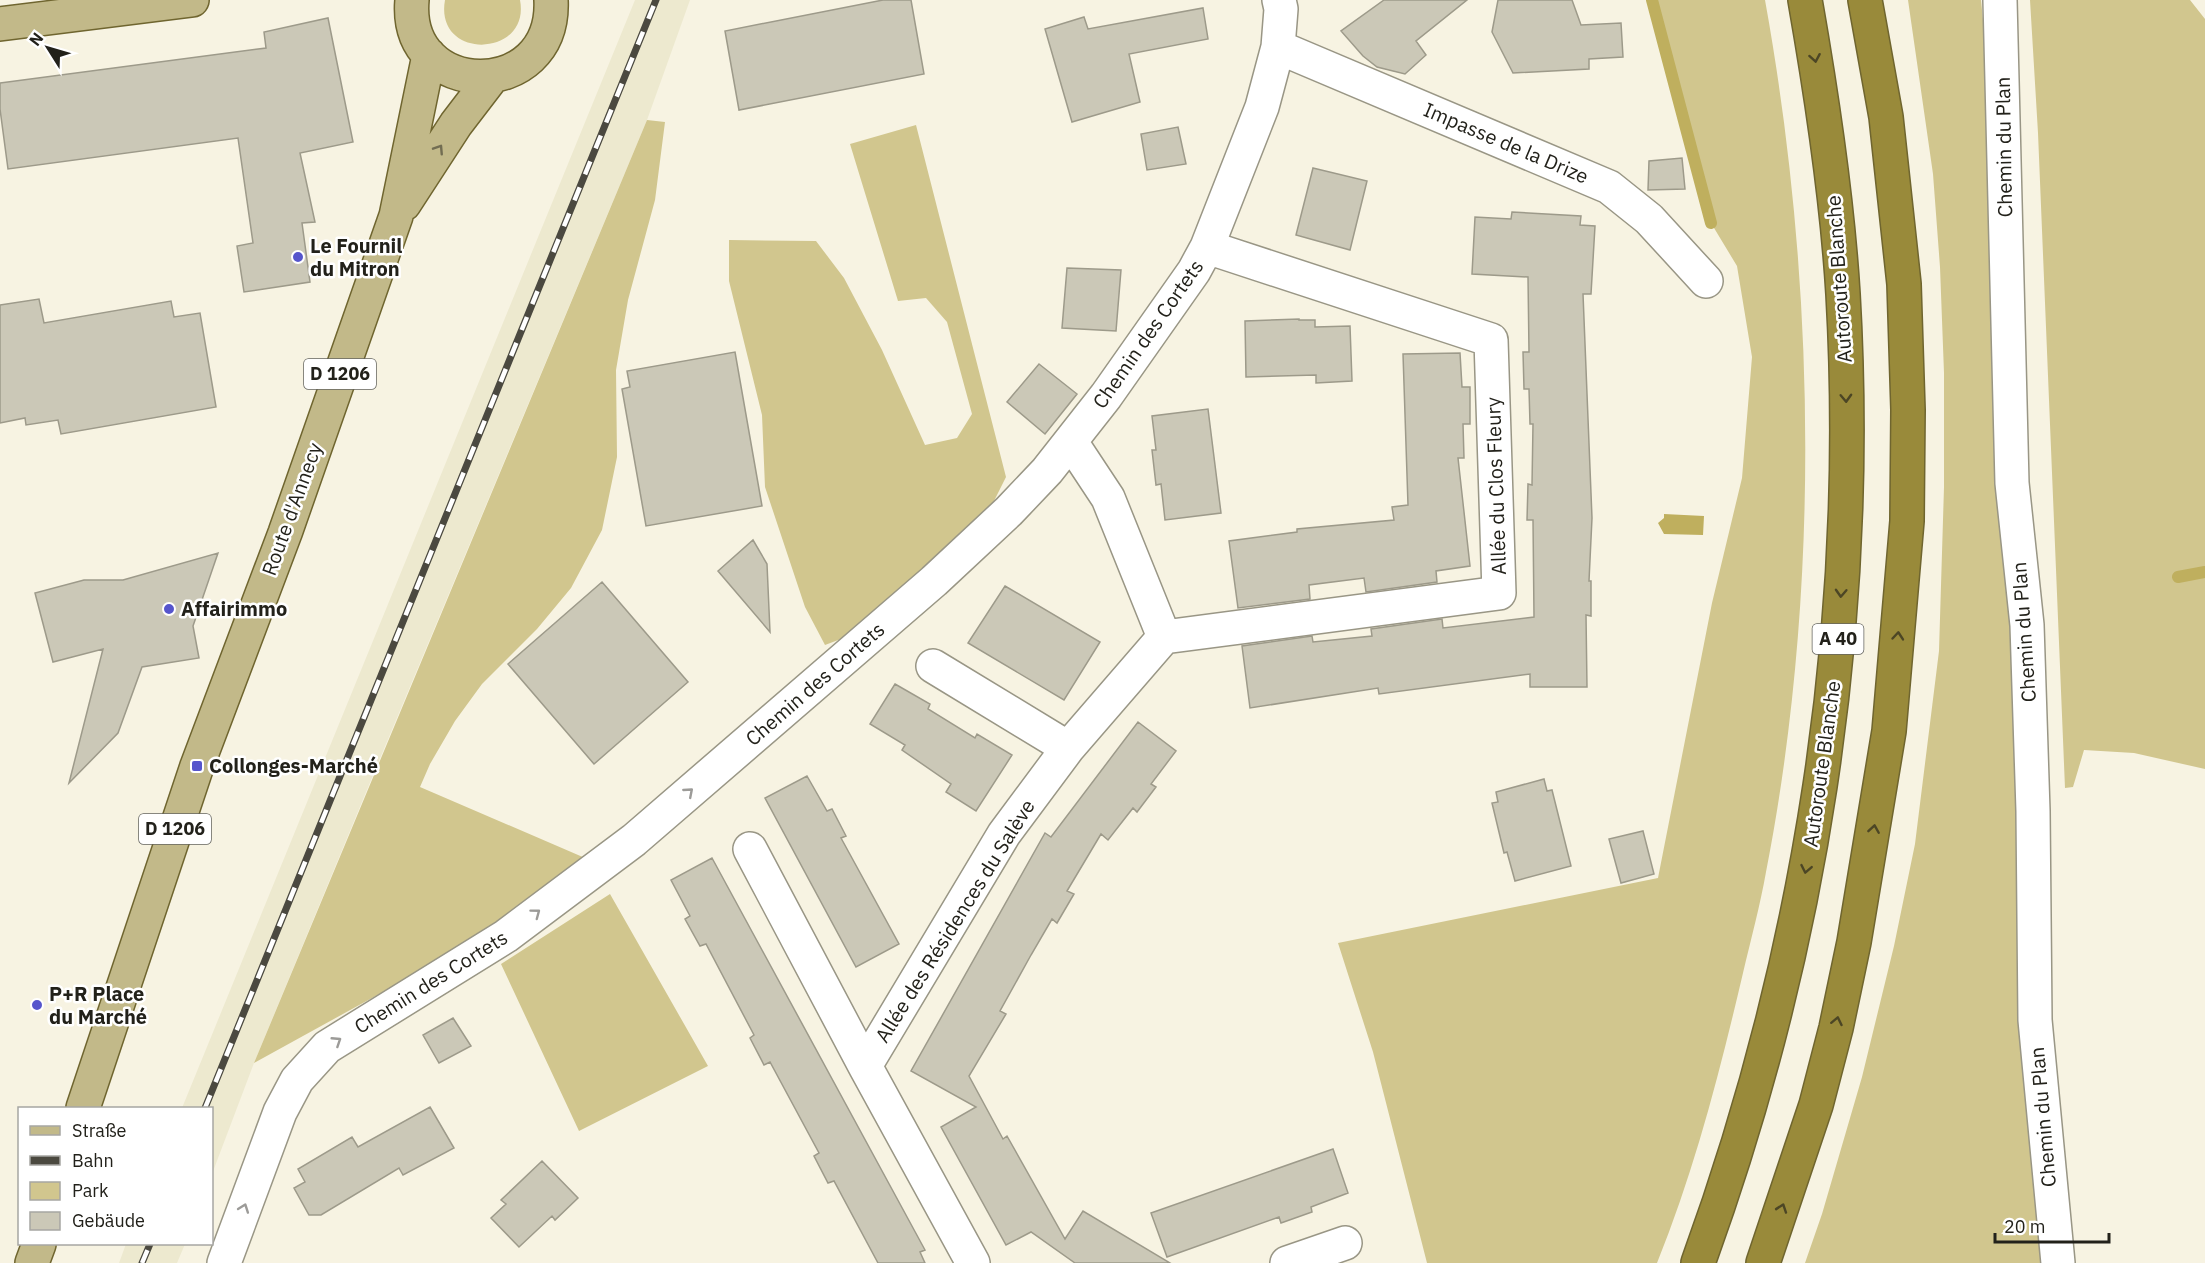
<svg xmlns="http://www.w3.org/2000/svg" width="2205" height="1263" font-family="'IBM Plex Sans',sans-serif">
  <rect width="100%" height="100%" fill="#f7f3e2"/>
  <!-- built -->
  <path fill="#ede9cf" d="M635,0H690L647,120L376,768L254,1063L212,1174V1108H182Z
    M126,1244H185L177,1263H119Z"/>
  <!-- green -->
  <path fill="#d1c68e" d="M445,0H520C531,58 434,61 445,0Z
    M1652,0H1765C1816,282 1821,590 1766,872C1760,906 1751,939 1743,973C1720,1071 1695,1169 1657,1263H1427L1373,1052L1338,943L1658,878L1712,603L1742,478L1752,357L1737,266L1711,223Z
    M1908,0H1981L1985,40L1992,367L1997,486L2009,607L2033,1168L2041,1263H1805L1822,1214L1862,1077L1894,946L1915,844L1939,651L1944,487V373L1940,267L1933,174Z
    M2030,0H2190L2205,19V769L2134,753L2084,750L2073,787L2065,788L2038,133Z
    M647,120L665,122L655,200L628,300L616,370L617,457L602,530L571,588L537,629L482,684L455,721L430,764L420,787L592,861L499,928L254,1063Z
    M916,125L1006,477L990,509L862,631L825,645L805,607L765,487L762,415L729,281V240L816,241L844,278L882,350L925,445L957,438L972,414L947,322L926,298L898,301L850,144Z
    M610,894L708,1066L579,1131L501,964Z"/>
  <!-- water -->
  <path fill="#bfaf5e" d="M1664,514L1704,516L1703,535L1664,534L1658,523L1664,518Z"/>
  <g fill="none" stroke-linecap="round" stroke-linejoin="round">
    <!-- stream -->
    <path stroke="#bfaf5e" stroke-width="12" d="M1652,0L1711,223
      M2178,577L2205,572"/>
  </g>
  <!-- building -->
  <path fill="#cbc8b7" stroke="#9d9a8a" stroke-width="1.5" d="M883,0H911L924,74L739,110L725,31Z
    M1384,0H1467L1416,41L1426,55L1405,74L1377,67L1363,56L1341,31Z
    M1498,0H1572L1581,25L1621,23L1623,57L1589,59V69L1513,73L1492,32Z
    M1203,8L1208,39L1129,54L1140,102L1072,122L1045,29L1084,17L1088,29Z
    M328,18L353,142L300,153L315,222L302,223L310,282L244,292L237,246L253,243L238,138L8,169L0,109V83L266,48L264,32Z
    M1178,127L1186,164L1147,170L1141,134Z
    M1682,158L1685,189L1648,190L1649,161Z
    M1313,168L1367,181L1350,250L1296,235Z
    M1512,212L1581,216L1580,225L1595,226L1591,294H1583L1592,518L1589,581H1591V616L1586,615L1587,687H1530V674L1379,694L1378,688L1250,708L1242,646L1312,636L1313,642L1372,636L1371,629L1442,619L1443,628L1534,617L1533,520H1527L1528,484L1532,485L1533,424H1530L1529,389H1524L1523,352H1529L1528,277L1472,274L1475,217L1511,219Z
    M1067,268L1121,270L1116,331L1062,328Z
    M39,299L44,323L171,301L174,317L200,313L216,407L61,434L58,420L26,425L25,418L0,423V305Z
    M1299,319V320H1315V327L1350,326L1352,381L1316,383V375L1246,377L1245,321Z
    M735,352L762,506L646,526L622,389L630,387L627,371Z
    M1460,353L1462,387H1470V424H1463L1464,458H1458L1470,566L1436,571L1437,582L1366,592L1364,578L1309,585L1310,599L1238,608L1229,541L1297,532V529L1394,520L1392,507L1408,505L1403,354Z
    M1039,364L1077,394L1045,434L1007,402Z
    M1208,409L1221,513L1165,520L1161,484L1156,485L1152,450H1156L1152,416Z
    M753,540L767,564L770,632L718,571Z
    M218,553L193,626L199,658L142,667L118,733L69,783L103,649L53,662L35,593L84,580H123Z
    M602,582L688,682L594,764L508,664Z
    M1005,586L1100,642L1064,700L968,643Z
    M895,684L930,704L928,709L975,738L977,734L1012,755L976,811L946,792L951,784L902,750L905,745L870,724Z
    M1138,722L1176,751L1151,784L1156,787L1137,812L1133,808L1108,840L1101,834L1067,891L1074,894L1057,923L1052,919L1031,955L1000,1011L1006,1014L969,1076L1003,1139L1007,1136L1065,1239L1083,1211L1170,1263H1075L1031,1232L1006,1245L941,1127L976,1107L911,1071L1045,833L1051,837Z
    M807,776L827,811L832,809L846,836L841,838L899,944L856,967L765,798Z
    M1544,779L1547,791L1552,790L1571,866L1515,881L1507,852L1504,853L1492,803L1498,802L1496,792Z
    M1643,831L1654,874L1621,883L1609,839Z
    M712,858L925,1250L920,1252L925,1263H878L834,1181L828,1183L814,1156L819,1153L770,1062L764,1065L750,1038L754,1035L706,944L700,946L685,919L690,916L671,880Z
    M453,1018L471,1046L439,1063L423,1035Z
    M430,1107L454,1148L403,1175L399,1168L321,1215H309L294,1188L305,1182L298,1169L352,1137L358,1147Z
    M1333,1149L1348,1193L1311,1207L1312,1212L1281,1223L1279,1217L1167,1257L1151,1213Z
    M542,1161L578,1198L555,1220L552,1216L519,1247L491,1218L506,1204L501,1200Z"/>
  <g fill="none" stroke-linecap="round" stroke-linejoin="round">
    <!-- minor casing -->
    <g stroke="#999685" stroke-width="36">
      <path id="minor" d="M2000,0L2012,483L2027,625L2033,811L2035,1020L2058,1263
        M1278,47L1609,187L1649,219L1706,281
        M1164,637L1499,593L1491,340L1207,247
        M933,666L1068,748
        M750,849L865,1066
        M224,1263L280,1112L297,1080L327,1047L506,936L634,840L934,581L1009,511L1047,471L1106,396L1194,271L1207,247L1262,107L1278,47L1281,9L1279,0
        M973,1263L865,1066L1004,834L1068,748L1164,637L1108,498L1071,442
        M1287,1263L1345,1243"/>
    </g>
    <!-- major casing -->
    <g stroke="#6f652f" stroke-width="36">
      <path id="major" d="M412,0C403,101 556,103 551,0
        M0,24L192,0
        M404,204L456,124L492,77
        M83,1108L197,766L285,533L396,216L429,55
        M32,1263L39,1244"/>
    </g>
    <!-- highway casing -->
    <g stroke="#6f652f" stroke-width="36">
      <path id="highway" d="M1698,1263C1811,953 1862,624 1843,294C1837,195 1822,97 1805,0
        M1763,1263L1816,1105L1836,1028L1854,942L1889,731L1907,521L1908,410L1904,284L1886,117L1865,0"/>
    </g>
    <!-- minor -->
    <use href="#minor" stroke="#fff" stroke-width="33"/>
    <!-- major -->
    <use href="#major" stroke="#c2b989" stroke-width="33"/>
    <!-- highway -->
    <use href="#highway" stroke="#998a3a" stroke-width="33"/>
    <!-- rail casing -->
    <g stroke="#4b4940" stroke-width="7">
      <path id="rail" d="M205,1108L656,0
        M142,1263L150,1244"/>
    </g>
    <!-- rail -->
    <use href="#rail" stroke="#fff" stroke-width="4.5" stroke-dasharray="14" stroke-linecap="butt"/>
  </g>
  <!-- one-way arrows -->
  <defs><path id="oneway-chevron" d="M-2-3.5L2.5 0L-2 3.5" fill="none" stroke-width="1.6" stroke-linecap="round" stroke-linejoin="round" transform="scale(1.5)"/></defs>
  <g stroke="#4c4625">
    <use href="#oneway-chevron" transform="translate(1815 58) rotate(80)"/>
    <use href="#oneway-chevron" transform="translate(1846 398) rotate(88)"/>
    <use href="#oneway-chevron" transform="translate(1841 593) rotate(93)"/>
    <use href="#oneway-chevron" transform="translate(1898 636) rotate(-85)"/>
    <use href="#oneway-chevron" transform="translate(1874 829) rotate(-81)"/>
    <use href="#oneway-chevron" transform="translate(1806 869) rotate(101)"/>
    <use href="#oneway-chevron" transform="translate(1837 1021) rotate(-78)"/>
    <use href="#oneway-chevron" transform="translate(1782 1208) rotate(-71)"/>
  </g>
  <use stroke="#726d52" href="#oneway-chevron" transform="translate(439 149) rotate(-57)"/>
  <g stroke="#9c9b98">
    <use href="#oneway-chevron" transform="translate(689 792) rotate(-41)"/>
    <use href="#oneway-chevron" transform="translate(536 913) rotate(-37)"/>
    <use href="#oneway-chevron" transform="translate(337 1041) rotate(-33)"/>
    <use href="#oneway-chevron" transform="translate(244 1208) rotate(-70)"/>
  </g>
  <!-- markers -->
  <g fill="#5655cc" stroke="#fff" stroke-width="2">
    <circle cx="298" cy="257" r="6"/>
    <circle cx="169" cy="609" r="6"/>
    <rect x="191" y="760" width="12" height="12" rx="3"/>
    <circle cx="37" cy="1005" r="6"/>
  </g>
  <g text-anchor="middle" stroke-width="5" stroke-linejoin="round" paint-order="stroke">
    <!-- shield labels -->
    <g fill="#fff" stroke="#64645f" stroke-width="1.5">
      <rect x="304" y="359" width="72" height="30" rx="4.5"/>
      <rect x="1812.5" y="624" width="51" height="30" rx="4.5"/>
      <rect x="139" y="814" width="72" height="30" rx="4.5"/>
    </g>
    <g font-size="18" font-weight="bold" fill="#22211a">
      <text x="340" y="380">D 1206</text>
      <text x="1838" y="645">A 40</text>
      <text x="175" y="835">D 1206</text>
    </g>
    <!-- street labels -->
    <g font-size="20" fill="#22211a" stroke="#fff">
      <text transform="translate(1506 143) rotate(23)" y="7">Impasse de la Drize</text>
      <text transform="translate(2004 147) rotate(-91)" y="7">Chemin du Plan</text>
      <text transform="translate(1839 279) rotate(-94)" y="7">Autoroute Blanche</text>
      <text transform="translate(1148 334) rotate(-55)" y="7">Chemin des Cortets</text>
      <text transform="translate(1496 486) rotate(-92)" y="7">Allée du Clos Fleury</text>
      <text transform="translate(292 509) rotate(-70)" y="7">Route d'Annecy</text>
      <text transform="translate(2024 632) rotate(-94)" y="7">Chemin du Plan</text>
      <text transform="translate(815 684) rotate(-41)" y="7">Chemin des Cortets</text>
      <text transform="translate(1822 764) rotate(-82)" y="7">Autoroute Blanche</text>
      <text transform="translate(955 921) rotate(-58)" y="7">Allée des Résidences du Salève</text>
      <text transform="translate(431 982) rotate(-32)" y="7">Chemin des Cortets</text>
      <text transform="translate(2043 1117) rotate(-95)" y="7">Chemin du Plan</text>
    </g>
    <!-- poi labels -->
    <g font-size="20" font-weight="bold" fill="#22211a" stroke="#fff" text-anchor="start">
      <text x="310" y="253">Le Fournil<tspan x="310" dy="23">du Mitron</tspan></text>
      <text x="181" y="616">Affairimmo</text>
      <text x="209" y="773">Collonges-Marché</text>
      <text x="49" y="1001">P+R Place<tspan x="49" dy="23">du Marché</tspan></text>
    </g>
  </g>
  <!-- legend -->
  <rect x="18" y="1107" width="195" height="138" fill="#ffffff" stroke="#a7a6a3" stroke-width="1.5"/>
  <rect x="30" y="1126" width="30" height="9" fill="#c2b989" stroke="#a7a6a3" stroke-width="1.5"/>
  <text x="72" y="1137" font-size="18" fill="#22211a">Straße</text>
  <rect x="30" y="1156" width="30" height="9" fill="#4b4940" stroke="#a7a6a3" stroke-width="1.5"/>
  <text x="72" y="1167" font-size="18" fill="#22211a">Bahn</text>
  <rect x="30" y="1182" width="30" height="18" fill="#d1c68e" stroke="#a7a6a3" stroke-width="1.5"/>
  <text x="72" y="1197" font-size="18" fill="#22211a">Park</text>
  <rect x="30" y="1212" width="30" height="18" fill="#cbc8b7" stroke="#a7a6a3" stroke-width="1.5"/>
  <text x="72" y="1227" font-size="18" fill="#22211a">Gebäude</text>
  <!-- north arrow -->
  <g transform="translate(48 48) rotate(307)" stroke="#ffffff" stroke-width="4.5" paint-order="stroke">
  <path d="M0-4.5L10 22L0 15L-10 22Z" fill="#22211a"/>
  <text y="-9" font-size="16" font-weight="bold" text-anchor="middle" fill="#22211a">N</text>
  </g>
  <!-- scale -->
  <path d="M1995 1233v9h114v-9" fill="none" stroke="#22211a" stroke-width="3"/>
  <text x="2004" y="1233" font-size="18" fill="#22211a" stroke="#ffffff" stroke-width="4.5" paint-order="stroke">20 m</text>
</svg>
